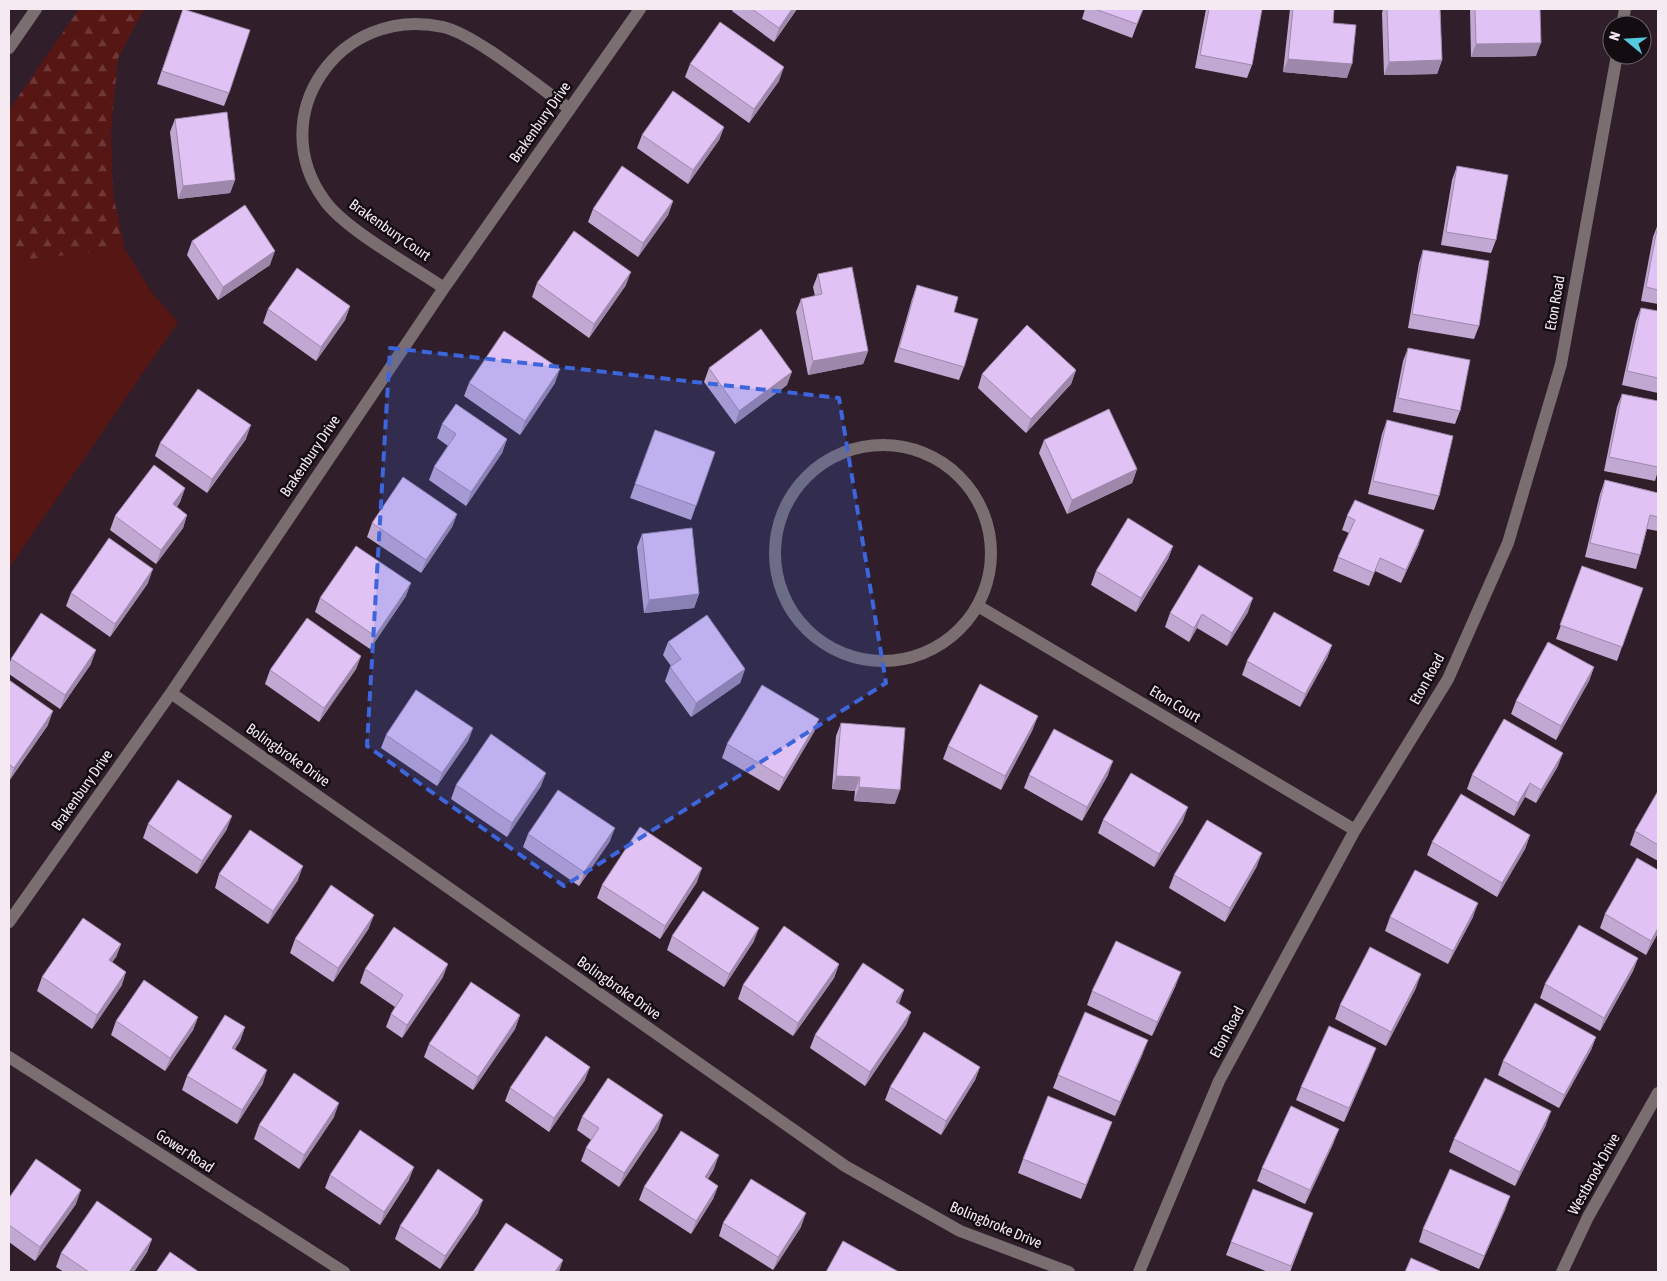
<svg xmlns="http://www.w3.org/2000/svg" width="1667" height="1281" font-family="'Asap Condensed',sans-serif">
  <defs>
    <pattern id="forest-firs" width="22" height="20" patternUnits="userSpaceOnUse" patternTransform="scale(1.25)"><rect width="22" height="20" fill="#551614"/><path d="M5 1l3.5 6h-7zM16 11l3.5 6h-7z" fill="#6e3837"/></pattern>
  </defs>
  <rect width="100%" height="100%" fill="#301f2b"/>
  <!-- green -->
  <path fill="#551614" d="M125,249L152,293L178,322L9,568V261Z"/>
  <!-- forest -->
  <path fill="url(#forest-firs)" d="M79,9H144L118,58L111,131L113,194L125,249L9,261V110Z"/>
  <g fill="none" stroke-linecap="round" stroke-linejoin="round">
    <!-- minor -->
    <path stroke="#7a6e71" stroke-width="12" d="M1622,25L1625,9
      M9,48L36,9
      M444,288C412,266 346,230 325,201C262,116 340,4 443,27C475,34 540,88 570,109
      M775 553a108 108 0 1 1 216 0a108 108 0 1 1-216 0Z
      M978,606L1355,830
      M171,693L845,1166L960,1231L1069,1272
      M9,922L171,693L444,288L640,9
      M9,1057L344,1272
      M1139,1272L1219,1081L1355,830L1448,679L1508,543L1561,364L1617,55
      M1562,1272L1588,1217L1658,1093"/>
  </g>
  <!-- wall -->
  <path fill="#c1a8d2" d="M183,9L229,93L224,106L157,84Z
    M733,9H797L774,42L732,11Z
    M1085,9H1143L1132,38L1082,19Z
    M1206,9H1262L1252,65L1247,78L1195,68Z
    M1290,9H1334L1333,23L1347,78L1283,72Z
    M1383,9H1440L1442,60L1437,74L1384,75L1382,13Z
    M1470,9H1540L1536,56L1471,57Z
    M690,64L779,81L749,123L685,77Z
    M175,119L235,180L230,193L178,199L170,132Z
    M724,127L719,140L688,184L637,148L642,135Z
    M1457,166L1496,240L1491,253L1441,245L1452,180Z
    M673,201L668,215L638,257L588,222L593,209Z
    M1658,224V304L1641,301L1653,237Z
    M192,241L270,265L218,300L187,255Z
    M1423,250L1479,326L1474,339L1408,328L1419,263Z
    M818,274L868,351L863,364L808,375L796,312L801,299L815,296L813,287Z
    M537,283L626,285L589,338L532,297Z
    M917,285L954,312L964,367L959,380L894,362L912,299Z
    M350,306L345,320L316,361L263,323L268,309Z
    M1641,308L1658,311V393L1622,385L1636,321Z
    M1408,348L1460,411L1455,424L1393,412L1403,361Z
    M709,368L787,385L735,424L704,382Z
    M1076,370L1071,384L1026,433L978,388L982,374Z
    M469,383H555L520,435L464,396Z
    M1622,394L1658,401V471L1655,481L1604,471L1617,407Z
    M1387,420L1439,496L1434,510L1368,494L1382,434Z
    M442,424L507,439L502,453L466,506L429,480L434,467L448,446L437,438Z
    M246,439L207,493L155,456L160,443Z
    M1044,440L1137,469L1132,483L1067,514L1039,453Z
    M715,452L691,520L630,498L635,484Z
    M1605,480L1658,493V531L1647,529L1640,555L1636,569L1585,557L1600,494Z
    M185,488L180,502L177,507L187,515L183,528L156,564L110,530L115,516Z
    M457,514L452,527L421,573L367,537L372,523Z
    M1347,516L1419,544L1401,583L1375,571L1369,586L1333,571L1338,557L1349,533L1342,530Z
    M642,534L699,594L694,608L644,613L637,547Z
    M1173,546L1168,559L1136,612L1091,585L1096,571Z
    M1582,566L1643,588L1617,661L1556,639Z
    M148,583L110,637L66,606L71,593Z
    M406,596L370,649L315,612L320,598Z
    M1248,612L1227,646L1197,628L1189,642L1165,627L1170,613Z
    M668,642L745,669L740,683L691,717L665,681L670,667L671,666L663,655Z
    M1332,645L1327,658L1300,707L1242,675L1247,661Z
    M361,656L356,669L319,722L265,684L270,670Z
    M11,659L91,664L60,709L9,674V665Z
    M1594,667L1589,681L1556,740L1511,714L1516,701Z
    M9,680L48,725L9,781Z
    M819,719L814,732L779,791L722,758L727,744Z
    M841,723L895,804L854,801L855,791L832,789L836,736Z
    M473,728L468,741L437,786L381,748L386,735Z
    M1033,729L1001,790L943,759L948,746Z
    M1558,766L1536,803L1525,797L1514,816L1467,789L1472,775Z
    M1029,775H1108L1082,821L1024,788Z
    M456,785L541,786L507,837L451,799Z
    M1658,791V861L1630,845L1635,831Z
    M1103,820L1183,821L1154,867L1098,833Z
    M148,824L227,829L197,874L143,838Z
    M528,834L610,841L579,886L523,847Z
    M1530,835L1525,849L1497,897L1427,855L1432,842Z
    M1257,866L1225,922L1169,888L1174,875Z
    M1658,870V933L1646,955L1600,928L1605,914Z
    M219,874L298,880L268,924L215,888Z
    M697,882L660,939L597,898L602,885Z
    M1390,917H1473L1448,964L1385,931Z
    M369,928L333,982L290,953L295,939Z
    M672,936L754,941L724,987L667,950Z
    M121,944L116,957L112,962L122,985L92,1029L37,991L42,977Z
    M1638,958L1633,971L1600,1031L1540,998L1545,984Z
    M839,964L834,978L793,1036L738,999L743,985Z
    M365,969L443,977L402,1038L386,1027L391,1014L395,1007L360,983Z
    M1176,985L1152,1036L1087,1005L1092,991Z
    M1416,988L1386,1046L1335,1019L1340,1005Z
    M899,1004L911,1012L906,1025L865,1086L810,1048L815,1035Z
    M520,1015L515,1029L473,1090L424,1057L429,1044Z
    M198,1017L193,1030L165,1071L111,1035L116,1021Z
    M245,1027L240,1041L235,1049L263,1083L237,1124L182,1090L187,1076Z
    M1596,1037L1591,1050L1559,1108L1498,1075L1503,1061Z
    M1376,1048L1371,1061L1344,1122L1296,1100L1301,1087Z
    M1143,1053L1115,1116L1053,1088L1058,1075Z
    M980,1067L975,1080L941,1135L885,1100L890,1087Z
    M585,1080L549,1132L505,1101L510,1088Z
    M334,1117L299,1169L254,1139L259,1125Z
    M582,1117L658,1129L619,1187L581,1161L586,1148L591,1140L577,1130Z
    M1112,1122L1081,1199L1018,1173L1023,1159Z
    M1546,1125L1515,1186L1449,1152L1454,1139Z
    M1334,1142L1305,1204L1257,1181L1262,1168Z
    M714,1169L708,1179L718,1186L713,1199L691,1234L639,1200L644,1187Z
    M330,1175L409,1180L380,1225L325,1188Z
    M1510,1196L1505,1210L1479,1269L1419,1242L1423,1229Z
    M9,1198L76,1204L35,1261L9,1242Z
    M478,1213L440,1269L395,1239L400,1226Z
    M723,1223L801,1227L773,1270L719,1236Z
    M1308,1226L1290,1272H1268L1226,1255L1231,1242Z
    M152,1239L147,1252L134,1272H64L56,1267L61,1253Z"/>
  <!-- shaded-wall -->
  <path fill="#9d88ab" d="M792,9H797L774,42L779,28Z
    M1541,43L1536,56L1471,57L1476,44Z
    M1288,59L1352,64L1347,78L1283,72Z
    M1442,60L1437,74L1384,75L1389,62Z
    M784,67L779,81L749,123L754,109Z
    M724,127L719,140L688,184L693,170Z
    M235,180L230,193L178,199L183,186Z
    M673,201L668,215L638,257L643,243Z
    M275,251L270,265L218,300L223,287Z
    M631,272L626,285L589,338L594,324Z
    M350,306L345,320L316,361L321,347Z
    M868,351L863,364L808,375L813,361Z
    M560,369L555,383L520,435L525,421Z
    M1076,370L1071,384L1026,433L1031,419Z
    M792,372L787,385L735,424L739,411Z
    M251,425L246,439L207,493L212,479Z
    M507,439L502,453L466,506L471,492Z
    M1137,469L1132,483L1067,514L1072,500Z
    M185,488L180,502L168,517L173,504Z
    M457,514L452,527L421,573L426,560Z
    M187,515L183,528L156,564L161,550Z
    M1424,530L1419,544L1401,583L1406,570Z
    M1173,546L1168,559L1136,612L1141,598Z
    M153,569L148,583L110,637L115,624Z
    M411,583L406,596L370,649L375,636Z
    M699,594L694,608L644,613L649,600Z
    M1253,598L1248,612L1227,646L1232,633Z
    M1202,614L1197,628L1189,642L1194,628Z
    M1332,645L1327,658L1300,707L1305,694Z
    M96,650L91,664L60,709L65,695Z
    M361,656L356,669L319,722L324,708Z
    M1594,667L1589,681L1556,740L1561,726Z
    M745,669L740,683L691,717L696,703Z
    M53,711L48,725L9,781L14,768Z
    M1038,716L1033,729L1001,790L1005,776Z
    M819,719L814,732L779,791L784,778Z
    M473,728L468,741L437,786L442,773Z
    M1563,753L1558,766L1536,803L1541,790Z
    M1113,761L1108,775L1082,821L1087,807Z
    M546,773L541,786L507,837L512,823Z
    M836,776L860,777L855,791L832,789Z
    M1530,783L1525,797L1514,816L1518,803Z
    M859,787L900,790L895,804L854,801Z
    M1188,807L1183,821L1154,867L1159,854Z
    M232,816L227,829L197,874L202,861Z
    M615,828L610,841L579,886L584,872Z
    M1530,835L1525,849L1497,897L1502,883Z
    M1262,853L1257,866L1225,922L1230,908Z
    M303,866L298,880L268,924L273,911Z
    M702,868L697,882L660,939L665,926Z
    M1478,903L1473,917L1448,964L1453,951Z
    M374,915L369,928L333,982L338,968Z
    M759,928L754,941L724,987L729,974Z
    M1658,928V933L1646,955L1651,941Z
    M121,944L116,957L104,973L109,960Z
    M1638,958L1633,971L1600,1031L1604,1018Z
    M448,964L443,977L402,1038L407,1025Z
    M839,964L834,978L793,1036L798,1023Z
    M126,972L122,985L92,1029L97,1015Z
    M1181,972L1176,985L1152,1036L1157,1022Z
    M1421,974L1416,988L1386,1046L1391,1032Z
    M904,990L899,1004L896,1002Z
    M911,1012L906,1025L865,1086L870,1072Z
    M520,1015L515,1029L473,1090L478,1077Z
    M198,1017L193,1030L165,1071L170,1058Z
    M245,1027L240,1041L227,1061L232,1048Z
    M1596,1037L1591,1050L1559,1108L1564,1095Z
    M1148,1040L1143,1053L1115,1116L1120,1102Z
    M1376,1048L1371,1061L1344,1122L1349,1108Z
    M590,1067L585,1080L549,1132L554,1118Z
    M980,1067L975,1080L941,1135L946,1121Z
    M267,1070L263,1083L237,1124L242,1110Z
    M339,1103L334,1117L299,1169L304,1155Z
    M1551,1111L1546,1125L1515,1186L1520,1172Z
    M663,1115L658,1129L619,1187L624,1173Z
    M1112,1122L1107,1135L1081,1199L1086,1185Z
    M1339,1129L1334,1142L1305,1204L1310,1190Z
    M719,1155L714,1169L700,1191L705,1177Z
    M414,1167L409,1180L380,1225L384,1212Z
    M718,1186L713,1199L691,1234L696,1221Z
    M81,1190L76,1204L35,1261L40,1247Z
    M1510,1196L1505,1210L1479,1269L1484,1256Z
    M483,1200L478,1213L440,1269L445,1256Z
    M806,1213L801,1227L773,1270L778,1257Z
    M152,1239L147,1252L134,1272H129Z
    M563,1260L559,1272H555Z"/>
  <!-- building -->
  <path fill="#e0c3f4" stroke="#9d88ab" d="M183,9L250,30L229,93L162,71Z
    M752,9H792L779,28Z
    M1095,9H1143L1137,24Z
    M1209,9H1262L1252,65L1200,55Z
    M1293,9H1334L1333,23L1356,25L1352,64L1288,59Z
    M1387,9H1440L1442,60L1389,62Z
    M1475,9H1540L1541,43L1476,44Z
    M720,22L784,67L754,109L690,64Z
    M673,91L724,127L693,170L642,135Z
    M227,112L235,180L183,186L175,119Z
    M622,166L673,201L643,243L593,209Z
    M1457,166L1508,175L1496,240L1446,232Z
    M245,205L275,251L223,287L192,241Z
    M1658,224V290L1646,287Z
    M574,231L631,272L594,324L537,283Z
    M1423,250L1489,261L1479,326L1412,314Z
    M852,267L868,351L813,361L801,299L822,294L818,274Z
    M297,268L350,306L321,347L268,309Z
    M917,285L958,297L954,312L978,319L964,367L899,348Z
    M1641,308L1658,311V378L1627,371Z
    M1027,325L1076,370L1031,419L982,374Z
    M761,329L792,372L739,411L709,368Z
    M504,331L560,369L525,421L469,383Z
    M1408,348L1470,360L1460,411L1398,398Z
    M198,389L251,425L212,479L160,443Z
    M1622,394L1658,401V467L1609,457Z
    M456,404L507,439L471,492L434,467L456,434L442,424Z
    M1109,409L1137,469L1072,500L1044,440Z
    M1387,420L1453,436L1439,496L1373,481Z
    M655,430L715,452L696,506L635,484Z
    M154,465L185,488L173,504L187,515L161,550L115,516Z
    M403,477L457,514L426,560L372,523Z
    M1605,480L1658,493V517L1650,515L1640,555L1590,543Z
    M1355,500L1424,530L1406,570L1380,558L1374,573L1338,557L1355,520L1347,516Z
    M1128,518L1173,546L1141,598L1096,571Z
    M692,528L699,594L649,600L642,534Z
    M109,538L153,569L115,624L71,593Z
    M356,546L411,583L375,636L320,598Z
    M1199,565L1253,598L1232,633L1202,614L1194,628L1170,613Z
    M1582,566L1643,588L1622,647L1560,625Z
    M1274,612L1332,645L1305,694L1247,661Z
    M41,613L96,650L65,695L11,659Z
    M707,615L745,669L696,703L670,667L681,659L668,642Z
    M307,618L361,656L324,708L270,670Z
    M1548,642L1594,667L1561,726L1516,701Z
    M9,680L53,711L14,768L9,764Z
    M980,684L1038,716L1005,776L948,746Z
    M762,685L819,719L784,778L727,744Z
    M416,690L473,728L442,773L386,735Z
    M1504,719L1563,753L1541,790L1530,783L1518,803L1472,775Z
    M841,723L905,728L900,790L859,787L860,777L836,776Z
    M1054,729L1113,761L1087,807L1029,775Z
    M491,734L546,773L512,823L456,785Z
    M1131,773L1188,807L1159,854L1103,820Z
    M178,780L232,816L202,861L148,824Z
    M558,790L615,828L584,872L528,834Z
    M1658,791V845L1635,831Z
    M1461,794L1530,835L1502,883L1432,842Z
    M1207,820L1262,853L1230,908L1174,875Z
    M640,827L702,868L665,926L602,885Z
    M250,830L303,866L273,911L219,874Z
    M1637,858L1658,870V928L1651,941L1605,914Z
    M1415,870L1478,903L1453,951L1390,917Z
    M331,885L374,915L338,968L295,939Z
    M703,891L759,928L729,974L672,936Z
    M83,918L121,944L109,960L126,972L97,1015L42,977Z
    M1579,925L1638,958L1604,1018L1545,984Z
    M784,926L839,964L798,1023L743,985Z
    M394,927L448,964L407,1025L391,1014L403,995L365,969Z
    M1116,941L1181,972L1157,1022L1092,991Z
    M1370,947L1421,974L1391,1032L1340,1005Z
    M863,963L904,990L896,1002L911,1012L870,1072L815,1035Z
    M144,980L198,1017L170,1058L116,1021Z
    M471,982L520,1015L478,1077L429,1044Z
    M1535,1003L1596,1037L1564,1095L1503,1061Z
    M1085,1012L1148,1040L1120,1102L1058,1075Z
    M225,1015L245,1027L232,1048L267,1070L242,1110L187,1076Z
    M1329,1026L1376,1048L1349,1108L1301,1087Z
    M924,1032L980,1067L946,1121L890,1087Z
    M546,1036L590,1067L554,1118L510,1088Z
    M294,1073L339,1103L304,1155L259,1125Z
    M608,1078L663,1115L624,1173L586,1148L599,1128L582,1117Z
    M1485,1078L1551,1111L1520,1172L1454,1139Z
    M1048,1096L1112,1122L1086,1185L1023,1159Z
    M1291,1106L1339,1129L1310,1190L1262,1168Z
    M360,1130L414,1167L384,1212L330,1175Z
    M681,1131L719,1155L705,1177L718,1186L696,1221L644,1187Z
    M36,1159L81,1190L40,1247L9,1225V1198Z
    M438,1169L483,1200L445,1256L400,1226Z
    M1450,1169L1510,1196L1484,1256L1423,1229Z
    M751,1179L806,1213L778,1257L723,1223Z
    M1253,1189L1313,1213L1291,1266L1231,1242Z
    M97,1201L152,1239L129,1272H89L61,1253Z
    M506,1223L563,1260L555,1272H473Z
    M843,1241L899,1272H826Z
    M170,1252L199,1272H156Z
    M1411,1258L1442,1272H1405Z"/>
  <!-- marked area -->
  <path fill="#3d65dc" fill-opacity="0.2" stroke="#3d65dc" stroke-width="4" stroke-dasharray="10 6" stroke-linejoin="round" d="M390,348L839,398L886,683L564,886L367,746Z"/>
  <g text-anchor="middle" stroke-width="5" stroke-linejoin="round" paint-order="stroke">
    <!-- street labels -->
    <g font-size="15" fill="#f5e9f2" stroke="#130c11">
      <text transform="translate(540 122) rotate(-55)" y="5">Brakenbury Drive</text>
      <text transform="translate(390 230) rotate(35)" y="5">Brakenbury Court</text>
      <text transform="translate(1555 303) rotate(-80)" y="5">Eton Road</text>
      <text transform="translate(310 456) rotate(-56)" y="5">Brakenbury Drive</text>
      <text transform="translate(1427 679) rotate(-61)" y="5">Eton Road</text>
      <text transform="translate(1175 704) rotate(31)" y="5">Eton Court</text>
      <text transform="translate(288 755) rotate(35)" y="5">Bolingbroke Drive</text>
      <text transform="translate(82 790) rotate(-55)" y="5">Brakenbury Drive</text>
      <text transform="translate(619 988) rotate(35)" y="5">Bolingbroke Drive</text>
      <text transform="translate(1227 1032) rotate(-62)" y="5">Eton Road</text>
      <text transform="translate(185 1151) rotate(33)" y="5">Gower Road</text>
      <text transform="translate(1594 1174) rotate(-61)" y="5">Westbrook Drive</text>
      <text transform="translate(996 1225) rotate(23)" y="5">Bolingbroke Drive</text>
    </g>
  </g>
  <!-- border -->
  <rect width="1667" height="1281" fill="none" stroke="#f5e9f2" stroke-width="20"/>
  <!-- north arrow -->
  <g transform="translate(1627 40) rotate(288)"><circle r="24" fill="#130c11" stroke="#6d646b"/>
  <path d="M0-4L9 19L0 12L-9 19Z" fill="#55cadf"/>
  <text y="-8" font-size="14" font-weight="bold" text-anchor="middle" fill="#f5e9f2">N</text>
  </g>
</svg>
